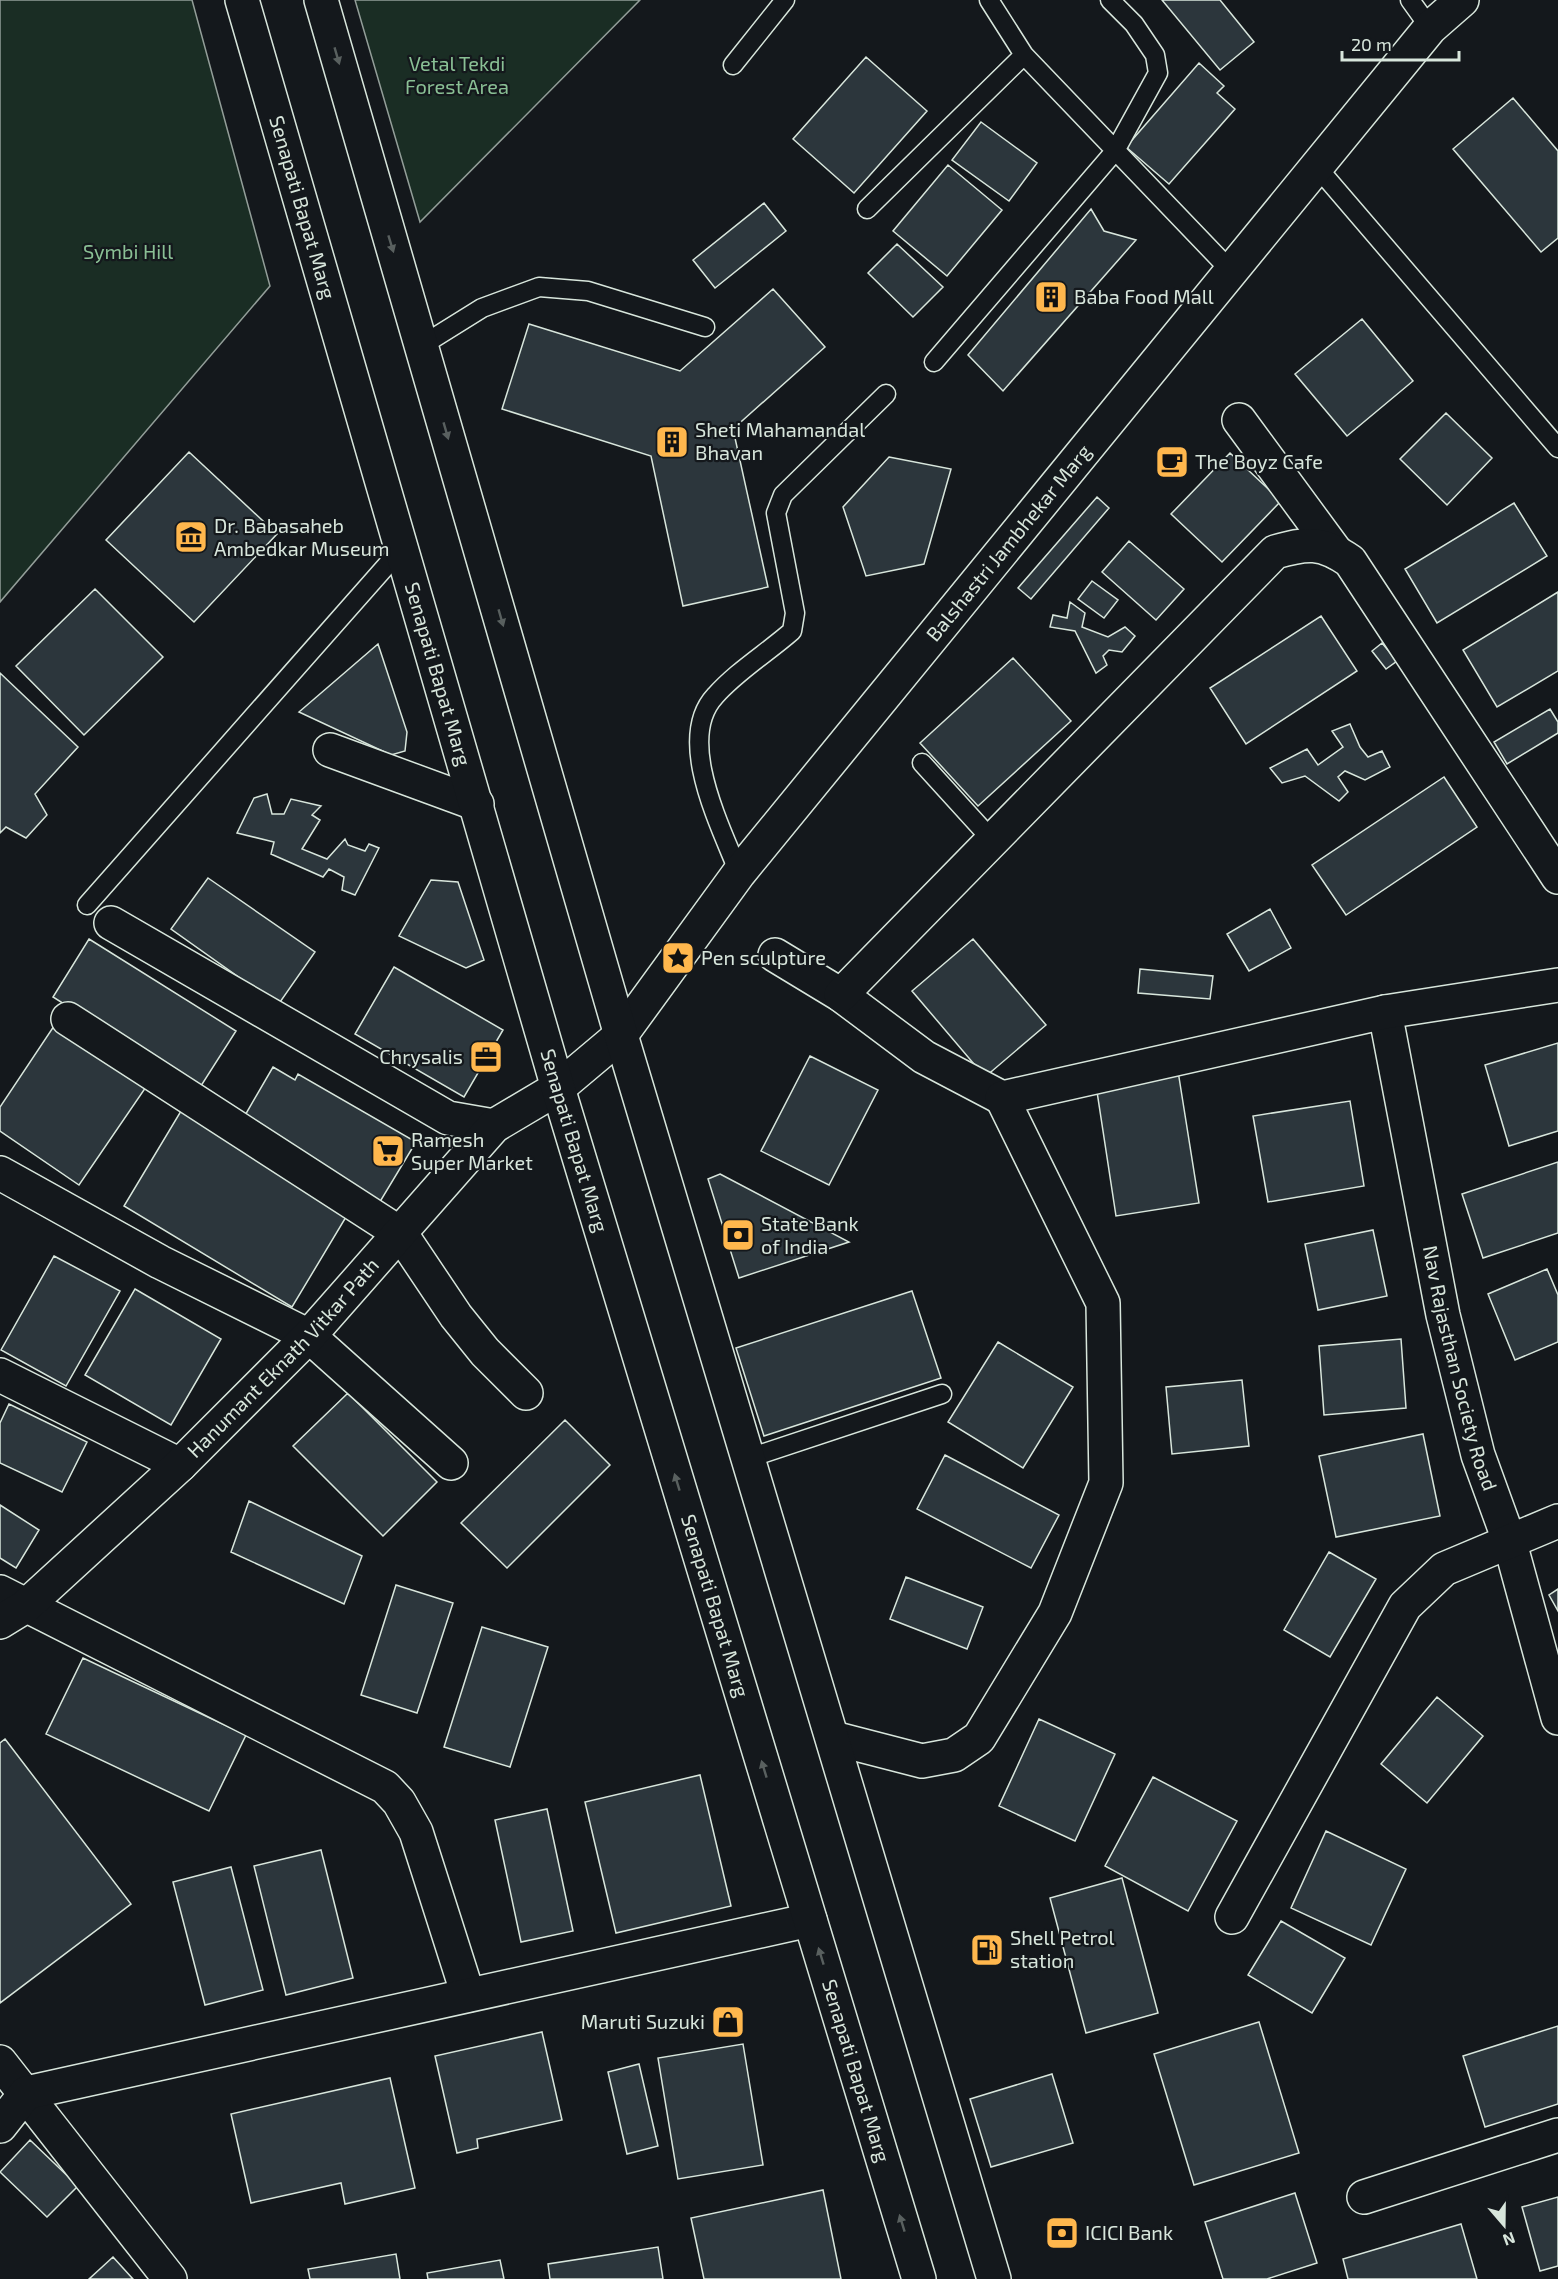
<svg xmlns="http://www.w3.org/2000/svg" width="1558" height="2279" font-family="'Exo 2',sans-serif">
  <rect width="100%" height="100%" fill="#14181c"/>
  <!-- green -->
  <path fill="#1a2d24" stroke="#939e99" stroke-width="1.5" d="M0,0H192L270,286L0,602Z
    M355,0H640L420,222Z"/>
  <!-- building -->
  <path fill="#2c363c" stroke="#d8e6dc" stroke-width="1.5" d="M1162,0H1220L1254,42L1220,70Z
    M866,57L927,111L854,193L793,139Z
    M1199,63L1224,86L1217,93L1235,109L1169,184L1126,147Z
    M1513,98L1558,151V238L1541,252L1453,149Z
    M981,122L1037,163L1009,201L952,160Z
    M948,165L1002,210L947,276L893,231Z
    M764,203L786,231L715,288L693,260Z
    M1091,209L1104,231L1136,240L1003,391L968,355Z
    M897,244L943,287L913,317L868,273Z
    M773,289L825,347L733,429L768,587L683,606L651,456L502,409L529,324L680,371Z
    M1362,319L1413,381L1347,436L1295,374Z
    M1446,413L1492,458L1447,505L1400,459Z
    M189,452L277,534L194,622L106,540Z
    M1230,453L1281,501L1222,562L1171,514Z
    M889,457L951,469L924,564L866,576L843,507Z
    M1097,497L1109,508L1031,599L1018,588Z
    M1514,503L1547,556L1437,623L1405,569Z
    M1129,541L1184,589L1156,620L1102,572Z
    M1092,581L1118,600L1104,618L1078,599Z
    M95,589L163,657L84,735L16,666Z
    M1558,592V671L1497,707L1463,650Z
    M1070,602L1085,613L1082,627L1108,637L1125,627L1135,636L1122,652L1109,650L1103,656L1107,665L1096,673L1075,631L1050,627L1053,615L1067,618Z
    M1321,616L1357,671L1246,744L1210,688Z
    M1382,643L1397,661L1386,669L1372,651Z
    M378,644L407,732L405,751L391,755L299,712Z
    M1013,658L1071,721L978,806L920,743Z
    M0,673L78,747L35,794L47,815L26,838L6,827L0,833Z
    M1550,709L1558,722V733L1507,764L1494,742Z
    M1350,724L1360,747L1368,757L1382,751L1390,767L1365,780L1345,771L1338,777L1348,792L1339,801L1305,776L1282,783L1270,768L1307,749L1318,765L1343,747L1332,731Z
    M1444,777L1477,827L1346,915L1312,865Z
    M267,794L272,814H284L291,799L321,806L312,815L320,820L302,849L327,859L345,839L348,845L365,851L369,844L379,848L355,895L342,890L344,877L329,869L323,877L271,854L274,842L237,833L254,798Z
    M208,878L315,952L278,1005L171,929Z
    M431,880L458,882L484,960L466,968L399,936Z
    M1270,909L1291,948L1249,971L1227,934Z
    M89,939L236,1031L199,1089L53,997Z
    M973,939L1046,1025L985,1077L912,991Z
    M394,967L503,1030L464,1097L355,1034Z
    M1140,969L1213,976L1210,999L1138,993Z
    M54,1026L146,1087L79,1185L0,1131V1107Z
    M1558,1043V1131L1509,1146L1485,1065Z
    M810,1056L878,1090L829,1185L761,1151Z
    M273,1067L295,1080L298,1074L416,1142L378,1205L240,1124Z
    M1178,1071L1199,1203L1116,1216L1096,1085Z
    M1350,1101L1364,1186L1268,1202L1253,1116Z
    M181,1111L349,1212L292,1307L124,1206Z
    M1558,1162V1233L1483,1258L1462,1194Z
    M720,1174L849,1242L739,1278L708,1179Z
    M1373,1230L1387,1296L1318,1310L1305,1244Z
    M54,1256L120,1291L66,1386L1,1350Z
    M1547,1269L1558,1295V1342L1515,1360L1488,1294Z
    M135,1289L221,1339L171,1425L85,1375Z
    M912,1291L941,1378L764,1436L736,1348Z
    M1401,1339L1406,1408L1324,1415L1319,1346Z
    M998,1342L1073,1387L1023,1468L948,1422Z
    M1242,1380L1249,1446L1172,1454L1166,1387Z
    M348,1393L437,1482L383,1536L293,1446Z
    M9,1404L87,1442L62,1492L0,1463V1423Z
    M565,1420L610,1465L507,1568L461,1523Z
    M1423,1434L1440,1516L1336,1537L1319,1456Z
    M945,1455L1059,1515L1031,1568L917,1509Z
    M249,1501L362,1556L344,1604L231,1552Z
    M0,1505L39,1530L16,1568L0,1558Z
    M1329,1552L1376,1579L1330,1657L1284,1630Z
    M906,1577L983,1607L967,1649L890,1619Z
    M396,1585L453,1603L417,1713L361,1695Z
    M1558,1589V1611L1549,1595Z
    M482,1627L548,1647L510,1767L444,1747Z
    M83,1658L246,1735L209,1811L46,1734Z
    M1437,1697L1483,1736L1427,1803L1381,1764Z
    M1039,1719L1115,1754L1075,1841L999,1806Z
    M5,1739L131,1904L0,2003V1743Z
    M700,1775L731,1906L616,1933L585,1802Z
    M1153,1777L1237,1821L1188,1911L1105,1866Z
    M547,1809L573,1931L521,1942L495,1820Z
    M1326,1831L1406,1869L1371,1945L1291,1908Z
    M321,1850L353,1978L286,1995L254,1866Z
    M231,1867L263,1990L205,2005L173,1882Z
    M1122,1878L1158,2013L1086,2033L1050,1898Z
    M1281,1921L1345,1958L1312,2013L1248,1975Z
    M1259,2022L1299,2153L1194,2185L1154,2054Z
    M1558,2026V2104L1485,2127L1463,2056Z
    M542,2032L562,2120L477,2139L478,2148L457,2153L435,2056Z
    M743,2044L763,2165L678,2179L658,2058Z
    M639,2064L658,2146L627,2154L608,2072Z
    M1052,2074L1073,2143L991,2167L970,2099Z
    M390,2078L415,2188L345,2204L341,2183L251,2203L231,2114Z
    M30,2140L78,2186L47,2217L0,2172Z
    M823,2190L841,2279H704L691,2218Z
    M1295,2193L1317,2263L1267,2279H1223L1205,2222Z
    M1558,2197V2266L1540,2271L1522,2207Z
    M1461,2224L1477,2279H1348L1343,2259Z
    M658,2247L663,2279H550L548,2264Z
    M396,2254L400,2279H310L308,2269Z
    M113,2257L133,2279H89Z
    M500,2260L504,2279H428L427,2273Z"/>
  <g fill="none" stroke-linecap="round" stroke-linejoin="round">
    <!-- lane casing -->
    <g stroke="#d8e6dc" stroke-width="21">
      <path id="lane" d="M989,0L1024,55L1232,272
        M1410,0L1430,28
        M733,65L785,0
        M1317,167L1558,448
        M867,209L1024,55
        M421,346L482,308L539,287L588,291L705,327
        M934,362L1115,151L1158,73L1155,55L1134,24L1110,0
        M922,763L992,840
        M739,873C721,827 675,739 715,696C737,671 767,653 792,631L795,613L776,513L783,495L886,394
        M87,905L402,548
        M749,1458L942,1394"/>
    </g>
    <!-- street casing -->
    <g stroke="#d8e6dc" stroke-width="36">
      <g id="street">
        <path d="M1239,420L1336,552"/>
        <path d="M330,750L477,804"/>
        <path d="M111,923L448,1118L494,1126"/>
        <path d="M775,955L841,995L924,1057L1002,1098"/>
        <path d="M841,995L1275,552C1307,543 1321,541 1350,561L1558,877"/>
        <path id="s1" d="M1385,1012L1443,1315L1478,1455L1510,1543L1558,1718"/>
        <path d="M68,1019L401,1234L456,1316L485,1352L526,1393"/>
        <path d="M0,1173L160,1262L309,1336L451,1463"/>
        <path d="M0,1375L180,1465"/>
        <path d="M0,1592L385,1787L399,1802L416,1832L468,1995"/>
        <path d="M833,1738L922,1761L954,1755L979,1738L1055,1613L1106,1483L1103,1303L1002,1098L1385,1012L1558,985"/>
        <path d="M1232,1917L1405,1606L1444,1569L1558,1521"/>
        <path d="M0,2062L170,2279"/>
        <path d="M0,2126L26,2093L810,1920"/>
        <path d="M1364,2197L1558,2135"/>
      </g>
    </g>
    <!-- secondary casing -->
    <g stroke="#d8e6dc" stroke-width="36">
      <g id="secondary">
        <path id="s2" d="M0,1622L26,1606L180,1465L309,1336L494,1126L558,1088L621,1035L739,873L1430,28L1462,0"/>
      </g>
    </g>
    <!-- primary casing -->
    <g stroke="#d8e6dc" stroke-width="36">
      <g id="primary">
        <path id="s3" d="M242,0L558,1088L919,2279"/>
        <path d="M321,0L621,1035L994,2279"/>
      </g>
    </g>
    <!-- lane -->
    <use href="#lane" stroke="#14181c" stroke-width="18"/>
    <!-- street -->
    <use href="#street" stroke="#14181c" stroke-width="33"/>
    <!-- secondary -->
    <use href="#secondary" stroke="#14181c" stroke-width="33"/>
    <!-- primary -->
    <use href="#primary" stroke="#14181c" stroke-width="33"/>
  </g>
  <!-- one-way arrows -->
  <defs><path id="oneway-solid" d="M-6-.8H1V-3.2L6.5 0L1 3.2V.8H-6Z" transform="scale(1.5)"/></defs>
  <g fill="#59605f">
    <use href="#oneway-solid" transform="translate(337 56) rotate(74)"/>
    <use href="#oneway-solid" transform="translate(391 244) rotate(73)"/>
    <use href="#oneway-solid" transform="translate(446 431) rotate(74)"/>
    <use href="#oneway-solid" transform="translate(501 618) rotate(74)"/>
    <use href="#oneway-solid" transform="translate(677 1482) rotate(-107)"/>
    <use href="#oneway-solid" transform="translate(764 1769) rotate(-107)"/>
    <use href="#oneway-solid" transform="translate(821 1956) rotate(-107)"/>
    <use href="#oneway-solid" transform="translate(902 2223) rotate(-107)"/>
  </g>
  <!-- icons -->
  <defs>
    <g id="building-square" transform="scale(1.725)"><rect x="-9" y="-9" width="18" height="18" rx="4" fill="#ffb74d" stroke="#14181c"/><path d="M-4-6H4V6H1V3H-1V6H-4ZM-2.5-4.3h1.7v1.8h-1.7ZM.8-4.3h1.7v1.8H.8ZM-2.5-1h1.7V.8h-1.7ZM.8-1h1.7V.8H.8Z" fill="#111"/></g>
    <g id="cafe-square" transform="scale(1.725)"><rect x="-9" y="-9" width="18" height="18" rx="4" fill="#ffb74d" stroke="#14181c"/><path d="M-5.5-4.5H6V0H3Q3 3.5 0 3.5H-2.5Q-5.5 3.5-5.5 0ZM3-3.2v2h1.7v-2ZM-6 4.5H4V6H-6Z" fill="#111"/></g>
    <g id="museum-square" transform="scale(1.725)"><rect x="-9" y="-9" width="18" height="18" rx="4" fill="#ffb74d" stroke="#14181c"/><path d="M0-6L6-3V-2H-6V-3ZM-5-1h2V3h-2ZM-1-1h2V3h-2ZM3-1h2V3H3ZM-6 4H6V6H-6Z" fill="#111"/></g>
    <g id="sight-square" transform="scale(1.725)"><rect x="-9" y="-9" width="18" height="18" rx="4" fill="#ffb74d" stroke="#14181c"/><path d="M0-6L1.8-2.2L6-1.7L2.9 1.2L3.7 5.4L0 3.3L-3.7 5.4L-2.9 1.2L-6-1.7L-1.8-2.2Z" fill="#111"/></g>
    <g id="office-square" transform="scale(1.725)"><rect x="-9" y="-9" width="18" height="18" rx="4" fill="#ffb74d" stroke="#14181c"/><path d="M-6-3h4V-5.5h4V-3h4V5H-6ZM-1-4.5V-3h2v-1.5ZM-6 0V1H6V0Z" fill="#111"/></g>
    <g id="supermarket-square" transform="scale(1.725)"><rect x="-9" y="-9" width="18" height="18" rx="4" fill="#ffb74d" stroke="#14181c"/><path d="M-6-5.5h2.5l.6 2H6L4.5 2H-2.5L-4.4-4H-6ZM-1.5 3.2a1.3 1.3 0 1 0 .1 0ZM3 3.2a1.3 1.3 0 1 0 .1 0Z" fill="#111"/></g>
    <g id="bank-square" transform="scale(1.725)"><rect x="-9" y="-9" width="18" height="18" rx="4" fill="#ffb74d" stroke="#14181c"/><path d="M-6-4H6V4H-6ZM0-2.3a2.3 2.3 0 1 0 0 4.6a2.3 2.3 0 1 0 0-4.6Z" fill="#111"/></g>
    <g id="fuel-square" transform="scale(1.725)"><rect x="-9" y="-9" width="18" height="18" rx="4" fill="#ffb74d" stroke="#14181c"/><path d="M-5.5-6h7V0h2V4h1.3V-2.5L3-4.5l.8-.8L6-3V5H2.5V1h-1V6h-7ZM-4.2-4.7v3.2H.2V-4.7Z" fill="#111"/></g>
    <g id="shop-square" transform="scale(1.725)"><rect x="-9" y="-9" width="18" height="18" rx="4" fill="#ffb74d" stroke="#14181c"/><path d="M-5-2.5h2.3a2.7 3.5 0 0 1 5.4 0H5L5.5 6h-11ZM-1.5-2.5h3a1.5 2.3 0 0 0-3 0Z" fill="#111"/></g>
  </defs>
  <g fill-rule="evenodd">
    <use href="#building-square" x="1051" y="297"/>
    <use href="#building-square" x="672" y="442"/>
    <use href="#cafe-square" x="1172" y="462"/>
    <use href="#museum-square" x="191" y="537"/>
    <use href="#sight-square" x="678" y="958"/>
    <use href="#office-square" x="486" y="1057"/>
    <use href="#supermarket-square" x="388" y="1151"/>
    <use href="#bank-square" x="738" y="1235"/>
    <use href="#fuel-square" x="987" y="1950"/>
    <use href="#shop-square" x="728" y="2022"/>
    <use href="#bank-square" x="1062" y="2233"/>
  </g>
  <g text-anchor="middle" stroke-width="4.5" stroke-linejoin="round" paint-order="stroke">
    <!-- park labels -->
    <g font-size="20" fill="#8ac095" stroke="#14181c">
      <text x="457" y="71">Vetal Tekdi<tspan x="457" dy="23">Forest Area</tspan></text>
      <text x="128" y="259">Symbi Hill</text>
    </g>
    <!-- street labels -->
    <g font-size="20" fill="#d8e6dc" stroke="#14181c">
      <text dy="7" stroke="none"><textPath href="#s3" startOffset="216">Senapati Bapat Marg</textPath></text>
      <text dy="7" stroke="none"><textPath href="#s2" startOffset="1485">Balshastri Jambhekar Marg</textPath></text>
      <text dy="7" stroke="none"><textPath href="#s3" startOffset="702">Senapati Bapat Marg</textPath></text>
      <text dy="7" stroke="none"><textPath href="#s3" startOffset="1188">Senapati Bapat Marg</textPath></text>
      <text dy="7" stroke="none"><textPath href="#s2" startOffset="388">Hanumant Eknath Vitkar Path</textPath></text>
      <text dy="7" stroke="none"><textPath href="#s1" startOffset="364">Nav Rajasthan Society Road</textPath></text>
      <text dy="7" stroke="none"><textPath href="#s3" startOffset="1674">Senapati Bapat Marg</textPath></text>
      <text dy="7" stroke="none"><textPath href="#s3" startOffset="2160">Senapati Bapat Marg</textPath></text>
    </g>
    <!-- poi labels -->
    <g font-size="20" fill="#d8e6dc" stroke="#14181c" text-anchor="start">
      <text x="1074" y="304">Baba Food Mall</text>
      <text x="695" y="437">Sheti Mahamandal<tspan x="695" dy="23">Bhavan</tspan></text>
      <text x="1195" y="469">The Boyz Cafe</text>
      <text x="214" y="533">Dr. Babasaheb<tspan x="214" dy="23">Ambedkar Museum</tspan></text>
      <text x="701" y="965">Pen sculpture</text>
      <text x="463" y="1064" text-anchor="end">Chrysalis</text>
      <text x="411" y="1147">Ramesh<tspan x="411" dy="23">Super Market</tspan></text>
      <text x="761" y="1231">State Bank<tspan x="761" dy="23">of India</tspan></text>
      <text x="1010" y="1945">Shell Petrol<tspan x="1010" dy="23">station</tspan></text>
      <text x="705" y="2029" text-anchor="end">Maruti Suzuki</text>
      <text x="1085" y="2240">ICICI Bank</text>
    </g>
  </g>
  <!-- north arrow -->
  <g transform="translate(1504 2225) rotate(160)" stroke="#14181c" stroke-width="4.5" paint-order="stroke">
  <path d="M0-4.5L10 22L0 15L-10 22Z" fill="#d8e6dc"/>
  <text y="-9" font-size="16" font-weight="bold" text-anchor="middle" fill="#d8e6dc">N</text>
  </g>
  <!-- scale -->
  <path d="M1342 51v9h117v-9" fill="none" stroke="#d8e6dc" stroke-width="3"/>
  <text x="1351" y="51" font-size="18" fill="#d8e6dc" stroke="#14181c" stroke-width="4.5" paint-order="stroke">20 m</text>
</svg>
